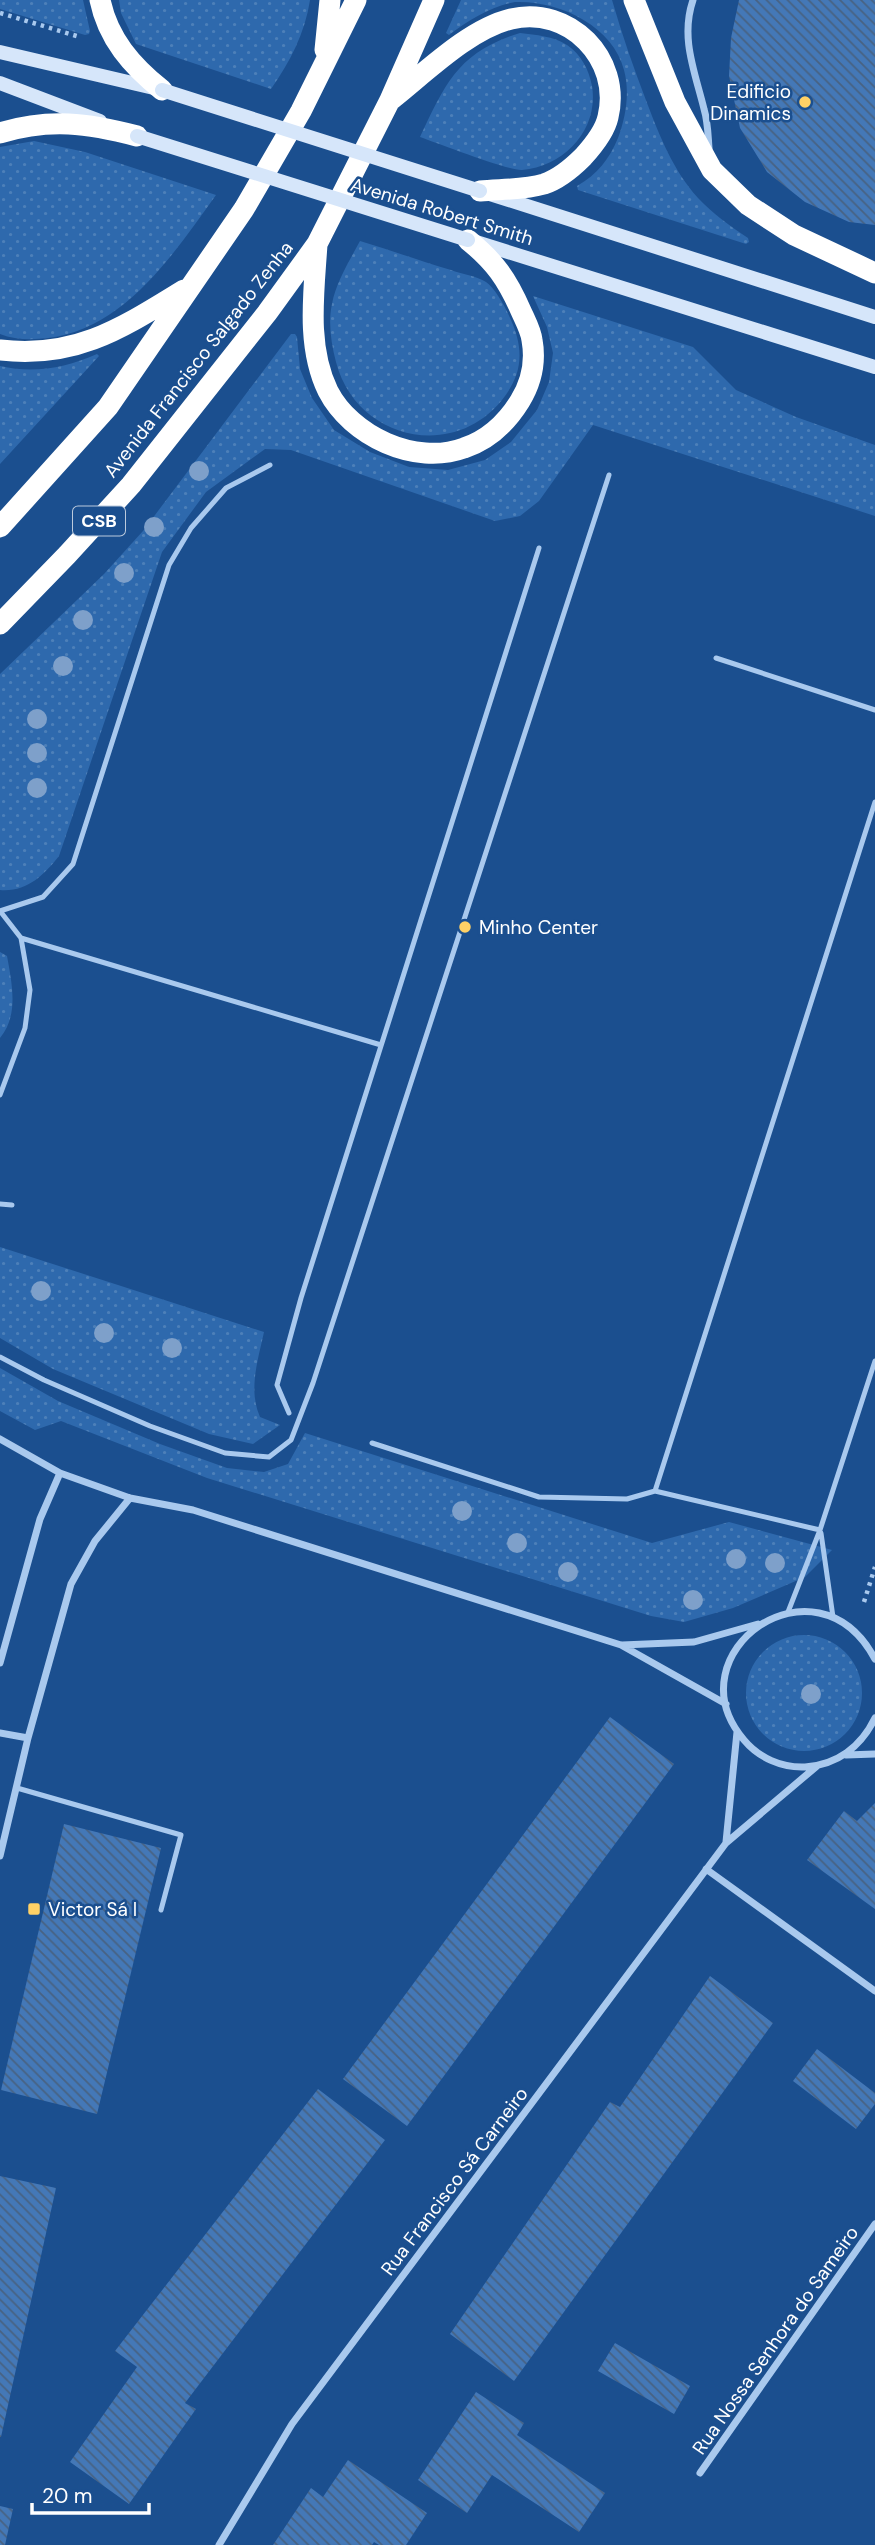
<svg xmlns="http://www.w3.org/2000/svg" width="875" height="2545" font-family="'DM Sans',sans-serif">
  <defs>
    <pattern id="grass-dots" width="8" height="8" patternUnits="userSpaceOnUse" patternTransform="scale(1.75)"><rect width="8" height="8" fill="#2e69ad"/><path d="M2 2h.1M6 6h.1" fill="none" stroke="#4d80b9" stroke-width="1.8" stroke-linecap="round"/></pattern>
    <pattern id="building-back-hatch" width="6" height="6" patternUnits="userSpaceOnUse" patternTransform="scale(1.75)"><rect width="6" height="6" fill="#4478b7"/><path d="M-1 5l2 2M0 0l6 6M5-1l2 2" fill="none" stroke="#486282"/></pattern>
  </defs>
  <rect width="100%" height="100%" fill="#1b4f8f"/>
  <!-- grass -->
  <path fill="url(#grass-dots)" d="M0,0H83L90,31L89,34L85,35L0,9Z
    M119,0H310C305,33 290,62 271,89L136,44L121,13Z
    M461,0H612C622,35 634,69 647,103C660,137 673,170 698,198C713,214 730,226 748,238L749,242L746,244L578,190L577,186C597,175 610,158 618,138C626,117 630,92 624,70C613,26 559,0 515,2C491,6 469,20 449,35L446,33Z
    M520,33C536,35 553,36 567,45C581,54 589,70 592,86C599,129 565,166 522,170C509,171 437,143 420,137C446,82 459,52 520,33Z
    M34,141L85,152L216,195C175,252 125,329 48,338C32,340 15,340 0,334V147Z
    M360,241C390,250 420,261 451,270C461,274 477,276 486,282C498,290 514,323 517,337C523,360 518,378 505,396C456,463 356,440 336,362C331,343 328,322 332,304C336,282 350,260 360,241Z
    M533,296L693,347L736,390L796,417L875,445V516L593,425L539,501L520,516L495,521L291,450L265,449L206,492L162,552L59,856C43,876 27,892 0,890V674L104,574L143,531L291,334H295L297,337L300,369L312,398L334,430L370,452L409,467L448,470L485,460L511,442L537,410L549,382L553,353L547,327Z
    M97,354L99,356L0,464V366C34,374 65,368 97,354Z
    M0,952L7,956C12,984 19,1015 0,1038Z
    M0,1247L264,1332C258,1360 248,1390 260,1417L280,1425L253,1444L209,1434L53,1369L0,1338Z
    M0,1368L58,1401L160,1444L227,1468L264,1472L288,1464L305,1433L652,1543L729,1522L832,1550L805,1577L733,1608L684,1622L651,1616L207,1478L61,1421L35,1430L0,1411Z
    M746 1693a58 58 0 1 1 116 0a58 58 0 1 1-116 0Z"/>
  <!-- building -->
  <path fill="url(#building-back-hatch)" d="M739,0H875V225L849,222L805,202L767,172L740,128L729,76L731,38Z
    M610,1717L674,1764L407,2126L343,2079Z
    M875,1803V1909L807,1860L844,1811L857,1821Z
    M64,1824L161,1848L97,2114L1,2090Z
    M710,1976L773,2023L514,2381L450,2334L610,2102L620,2107Z
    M817,2049L875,2093V2104L856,2129L793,2081Z
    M318,2089L385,2140L185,2403L196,2409L129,2504L70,2462L137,2367L115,2351Z
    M0,2176L56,2188L1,2437H0Z
    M615,2343L690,2386L674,2414L598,2371Z
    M476,2392L524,2423L517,2435L605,2493L579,2532L492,2475L467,2513L418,2480Z
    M348,2460L427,2513L406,2545H379L374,2542L372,2545H273L311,2488L323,2497Z
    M0,2506L13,2509L5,2545H0Z"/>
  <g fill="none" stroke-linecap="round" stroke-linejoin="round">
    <!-- path -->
    <path stroke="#a9c9ee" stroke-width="4.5" stroke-dasharray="3.5 5" stroke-linecap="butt" d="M0,13L80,37
      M864,1602L875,1567"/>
    <!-- lane -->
    <path stroke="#a9c9ee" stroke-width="5" d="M270,465L226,488L191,528L169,565L73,864L43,897L0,911L21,938L381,1045
      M716,658L875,710
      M0,1095L25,1028L30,990L21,938
      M0,1204L12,1205
      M0,1357L44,1380L150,1426L225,1453L269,1457L291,1440L313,1383L609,475
      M289,1413L277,1385L301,1298L539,548
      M372,1443L539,1497L627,1499L655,1491L820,1530
      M655,1491L875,802
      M821,1533L833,1617
      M788,1612L820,1530L875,1361
      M17,1788L181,1835L161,1910"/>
    <!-- street -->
    <path stroke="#a9c9ee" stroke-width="7" d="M693,0C680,38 695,72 704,109C708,122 708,136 709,148
      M0,1439L60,1473L130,1498L193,1510L621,1645L726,1704
      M622,1645L694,1642L758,1624
      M875,1659C816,1549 670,1653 744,1740C759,1758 782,1768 805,1767C837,1765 861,1747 875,1718
      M0,1663L40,1519L60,1473
      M0,1733L28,1738
      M846,1755L875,1754
      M726,1842L737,1732
      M0,1856L28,1738L71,1584L95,1541L130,1498
      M706,1869L875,1991
      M700,2473L875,2224
      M219,2545L292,2424L726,1843L817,1766"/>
    <!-- secondary -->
    <path stroke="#d6e6fa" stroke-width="14" d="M0,52L158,89
      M0,83L100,121
      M490,194L875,317
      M476,242L875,367"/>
    <!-- highway -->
    <path stroke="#fff" stroke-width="21" d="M100,0C108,39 132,66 162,90
      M634,0L675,102L712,170L748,205L794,235L875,273
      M325,50L330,0
      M392,99C425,73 469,29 511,19C569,5 622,59 608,117C605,131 593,146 583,157C572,168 559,179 544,184C524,190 500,189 480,191
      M0,133C49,118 88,123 137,136
      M317,244C314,292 306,346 328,391C351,436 415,466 464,448C488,440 507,422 520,401C531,383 536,362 532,340C531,331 525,320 521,311C507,279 495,262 468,240
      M0,350C76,359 122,328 184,290
      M0,527L108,407L244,209L301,111L356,0
      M0,624L67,555L131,485L267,313L317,244L390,100L434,0"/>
    <!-- secondary-bridge -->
    <path stroke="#d6e6fa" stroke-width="14" d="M162,90L480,191
      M137,136L468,240"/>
  </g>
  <!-- trees -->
  <g fill="#7ea0ca">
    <circle cx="199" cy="471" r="10"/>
    <circle cx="154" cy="527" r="10"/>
    <circle cx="124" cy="573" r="10"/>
    <circle cx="83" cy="620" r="10"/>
    <circle cx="63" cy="666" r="10"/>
    <circle cx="37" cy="719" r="10"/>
    <circle cx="37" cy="753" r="10"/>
    <circle cx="37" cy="788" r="10"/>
    <circle cx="41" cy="1291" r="10"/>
    <circle cx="104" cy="1333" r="10"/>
    <circle cx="172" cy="1348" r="10"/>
    <circle cx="462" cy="1511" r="10"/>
    <circle cx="517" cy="1543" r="10"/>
    <circle cx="736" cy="1559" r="10"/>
    <circle cx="775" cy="1563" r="10"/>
    <circle cx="568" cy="1572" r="10"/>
    <circle cx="693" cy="1600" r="10"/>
    <circle cx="811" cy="1694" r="10"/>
  </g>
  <!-- markers -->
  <g fill="#ffd166" stroke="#1b4f8f" stroke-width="2.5">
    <circle cx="805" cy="102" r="7"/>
    <circle cx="465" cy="927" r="7"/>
    <rect x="27" y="1902" width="14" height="14" rx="3.5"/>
  </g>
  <g text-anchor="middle" stroke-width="5" stroke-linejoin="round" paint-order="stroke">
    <!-- shield labels -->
    <rect fill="#1b4f8f" stroke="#bbcadd" stroke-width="2" x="73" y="506.5" width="52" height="29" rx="5"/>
    <g font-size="18" font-weight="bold" fill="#fff">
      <text x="99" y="527">CSB</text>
    </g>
    <!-- poi labels -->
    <g font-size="19" fill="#fff" stroke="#1b4f8f" text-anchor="start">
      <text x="791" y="98" text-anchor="end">Edificio<tspan x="791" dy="22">Dinamics</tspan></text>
      <text x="479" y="934">Minho Center</text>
      <text x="48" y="1916">Victor Sá I</text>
    </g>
    <!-- street labels -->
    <g font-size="19" fill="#fff" stroke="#1b4f8f">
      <text transform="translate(442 211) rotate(17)" y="7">Avenida Robert Smith</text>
      <text transform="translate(198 359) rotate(-52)" y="7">Avenida Francisco Salgado Zenha</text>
      <text transform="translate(454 2181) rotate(-53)" y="7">Rua Francisco Sá Carneiro</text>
      <text transform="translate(775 2340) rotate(-55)" y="7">Rua Nossa Senhora do Sameiro</text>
    </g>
  </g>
  <!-- scale -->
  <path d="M32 2503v10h117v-10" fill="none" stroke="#ffffff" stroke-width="3.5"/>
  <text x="42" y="2503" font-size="21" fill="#ffffff" stroke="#1b4f8f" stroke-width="5" paint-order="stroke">20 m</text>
</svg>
